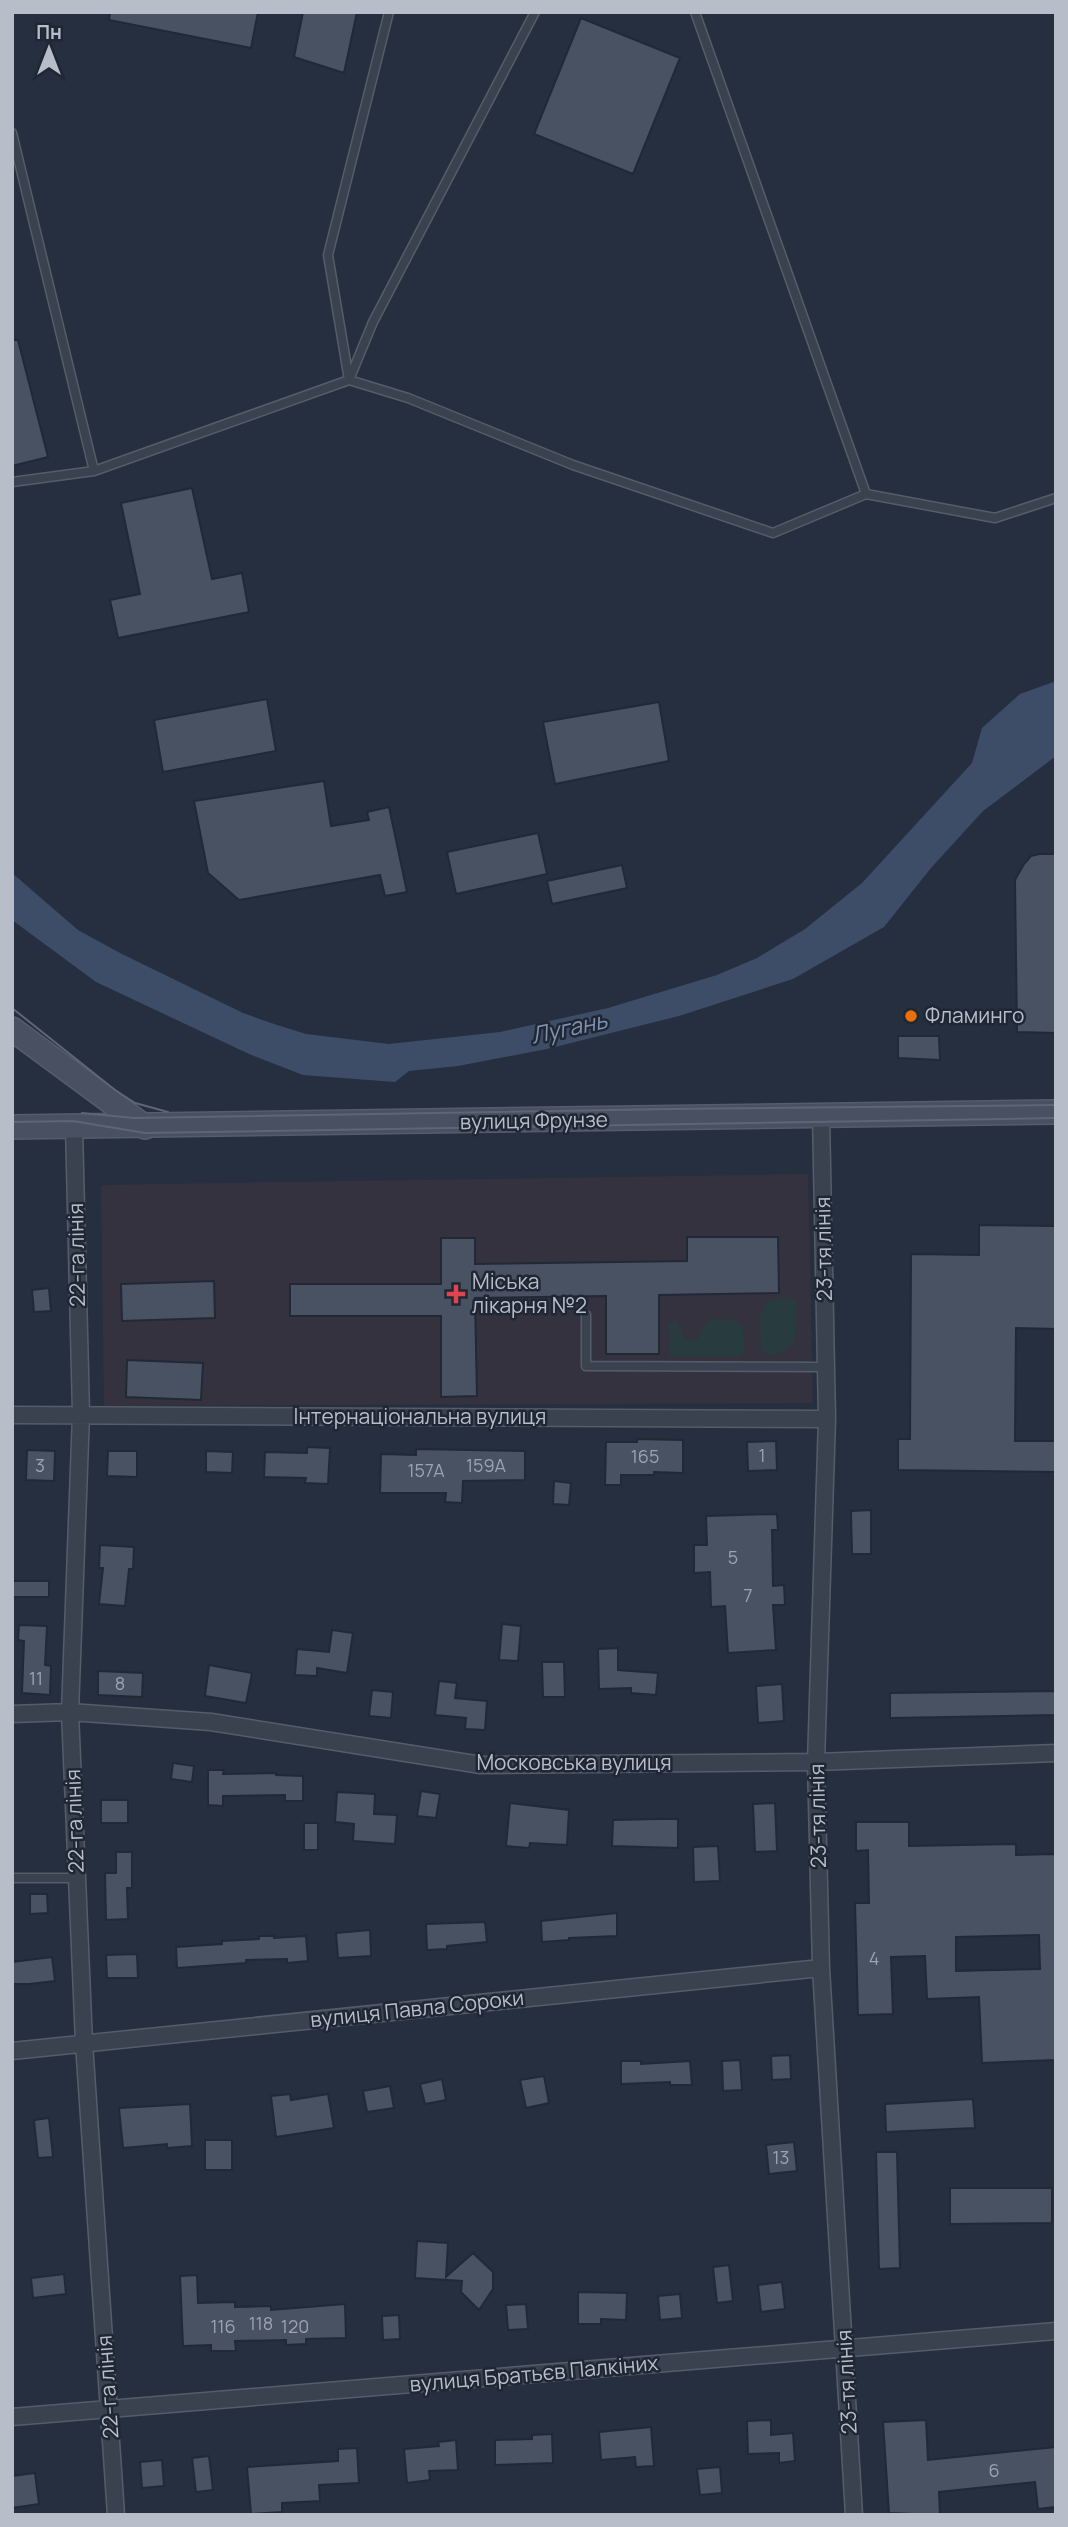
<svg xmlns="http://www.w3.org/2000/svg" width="1068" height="2527" font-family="Manrope,sans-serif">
  <rect width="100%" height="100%" fill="#262f3f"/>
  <!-- medical -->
  <path fill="#353240" d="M808,1174L813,1403L104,1406L101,1185Z"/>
  <!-- green -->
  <path fill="#283c40" d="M778,1299H793L796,1303C796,1330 800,1355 767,1354L761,1349L760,1316L765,1303Z
    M714,1319L735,1320L743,1327L744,1349L741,1356H670L668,1323L677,1321L685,1340H698C700,1330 703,1323 714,1319Z"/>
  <!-- water -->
  <path fill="#3d4c67" d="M1056,681V756L983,811L931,868L884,927L793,979L679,1016L547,1049L458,1066L409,1071L395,1082L303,1075L249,1054L96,982L12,920V873L78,930L122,954L243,1013L274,1024L306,1034L389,1044L500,1032L608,1008L717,975L757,958L805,929L862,883L972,763L982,728L1020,694Z"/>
  <!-- building -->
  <path fill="#485263" stroke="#212936" stroke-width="2" fill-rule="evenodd" d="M110,12H258L251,48L109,20Z
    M303,12H357L344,73L294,57Z
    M581,18L680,58L633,174L534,134Z
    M12,340H18L48,457L12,466Z
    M192,488L212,579L242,573L249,612L118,638L110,600L140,594L121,503Z
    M267,699L276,751L163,772L154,720Z
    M659,702L669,761L555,784L543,722Z
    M324,781L331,826L369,820L367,812L389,807L407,892L385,896L380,875L239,900L208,873L194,801Z
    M538,833L547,874L456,894L447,852Z
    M1039,854H1056V1033L1017,1032L1015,880L1024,864L1031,856Z
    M622,865L627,888L552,904L547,881Z
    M898,1036H939L940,1060L898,1058Z
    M979,1225L1056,1226V1329L1016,1328L1015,1441H1056V1472L898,1470V1439H910L911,1254L979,1255Z
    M687,1237H778L779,1293L659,1295V1354H606V1296L475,1298L477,1396L441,1397V1316H290V1284H441V1238H475V1264L687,1261Z
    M214,1281L215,1318L122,1321L121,1284Z
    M49,1288L51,1311L34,1312L32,1290Z
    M127,1360L203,1363L201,1400L126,1397Z
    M637,1439L683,1440V1473L654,1472V1475H621V1485H605L606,1442H637Z
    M776,1441L777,1470L748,1471L747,1442Z
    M307,1447L330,1448L328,1484L305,1483L306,1478L264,1477L265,1452L307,1453Z
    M416,1449L525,1451V1480L463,1481L462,1503L445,1502L446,1493H380L381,1454L416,1455Z
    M27,1450L55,1451L54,1481L26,1480Z
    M108,1451H137V1477L107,1476Z
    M206,1451L233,1452L232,1473L206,1472Z
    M554,1481L571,1483L569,1505L553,1504Z
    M871,1510V1554H852L851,1511Z
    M777,1514L778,1530H772L773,1586L784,1585L785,1605H773L776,1650L728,1653L725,1606L711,1607L710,1572L694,1573V1545H707L706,1516Z
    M100,1545L134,1547L133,1569H129L125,1606L99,1604L103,1568H99Z
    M13,1581H49V1597H13Z
    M502,1624L521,1626L518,1661L499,1660Z
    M19,1625L47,1626L45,1665L51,1666L50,1695L22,1693L24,1641L18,1640Z
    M332,1630L353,1633L347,1673L317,1668V1676L295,1675L297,1649L329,1652Z
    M618,1648V1670L658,1673L656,1695L631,1693V1688L599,1689L598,1649Z
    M542,1662H564L565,1697H543Z
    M209,1665L252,1673L246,1703L205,1696Z
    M98,1671L143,1673L142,1697L98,1695Z
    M439,1681L457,1683L455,1698L487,1701L485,1730L465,1729L466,1718L435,1715Z
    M782,1684L784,1721L758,1723L756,1686Z
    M372,1690L393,1692L391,1718L369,1716Z
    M1056,1691V1715L890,1718V1693Z
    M173,1763L194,1766L192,1782L171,1779Z
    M208,1770H224L223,1774L276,1773V1775L303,1776V1801H285V1795L223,1796V1806L208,1805Z
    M421,1791L440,1794L436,1818L417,1816Z
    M337,1792L375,1794L374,1814L397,1815L395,1844L353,1841L354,1824L335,1822Z
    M101,1800H128V1823H101Z
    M510,1803L569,1810L567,1845L530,1843L529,1848L506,1846Z
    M775,1803L777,1851L755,1852L753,1804Z
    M659,1819H678V1848L612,1846L613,1820Z
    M856,1822H909V1846L1016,1844V1855L1056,1854V2060L982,2063L979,1997L927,1999L925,1956L891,1957L893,2014L858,2015L855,1903H869L868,1850L856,1851ZM1039,1935L1040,1969L956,1971V1937Z
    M304,1823H318V1850H304Z
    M718,1846L720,1881L694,1882L693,1847Z
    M116,1852H132V1888H127L128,1919L106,1920L105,1873H116Z
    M30,1894H47L48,1913L30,1914Z
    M617,1913V1936L569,1938V1940L542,1942L541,1921Z
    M485,1922L487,1942L447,1946V1949L427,1950L426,1924Z
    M370,1930L371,1956L338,1958L336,1933Z
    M259,1936H274V1938L306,1936L308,1961L287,1963V1959L246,1960V1963L177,1968L176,1947L222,1944V1941L259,1939Z
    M137,1954L138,1978H107L106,1955Z
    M52,1957L55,1981L29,1984H12V1962Z
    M790,2055L791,2079L772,2080L771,2056Z
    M740,2060L742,2090L723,2091L722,2061Z
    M621,2061H641V2064L690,2061L692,2085H670V2082L621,2084Z
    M544,2076L549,2103L526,2108L520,2080Z
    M442,2079L446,2100L425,2104L420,2084Z
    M390,2086L394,2108L367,2112L363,2091Z
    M290,2094L291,2100L328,2094L334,2128L276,2137L271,2096Z
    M973,2099L975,2128L886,2132L885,2104Z
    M190,2104L192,2146L167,2148V2144L123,2148L119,2108Z
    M49,2118L53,2157L38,2158L34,2120Z
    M205,2140H232V2170H205Z
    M794,2142L797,2171L769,2174L766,2145Z
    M876,2152H897L900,2268L879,2269Z
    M950,2188H1052V2223L950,2224Z
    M417,2241L448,2243L446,2277L473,2253L493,2272V2289L479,2310L461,2292L462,2281L415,2278Z
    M729,2265L733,2301L717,2303L713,2267Z
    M64,2274L66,2294L33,2298L31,2278Z
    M197,2275L198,2303L235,2302V2307L271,2306V2310L345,2304L346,2338L306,2339V2344L286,2345V2340L235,2341L236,2351H211V2345L183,2346L180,2276Z
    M782,2282L785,2309L761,2312L758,2285Z
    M578,2292L627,2293L626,2320L601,2319V2324H578Z
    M680,2294L682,2318L660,2320L658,2296Z
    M526,2304L528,2329L508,2330L506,2305Z
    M399,2315L400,2339L383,2340L382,2316Z
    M771,2420V2435L793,2433L795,2461L779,2463V2453L748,2454L747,2421Z
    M926,2420L928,2460L1056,2447V2507L1038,2509L1035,2482L939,2492L940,2515L889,2513L883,2422Z
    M651,2427L654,2466L636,2467L635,2457L601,2460L599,2432Z
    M552,2434L553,2463L495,2465V2440L532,2439V2435Z
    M456,2440L458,2470L429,2471L430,2480L407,2483L404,2449L439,2446L438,2442Z
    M357,2448L359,2483L319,2485L320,2501L282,2503V2512L251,2514L247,2467L338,2461V2449Z
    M209,2456L213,2490L196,2492L192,2458Z
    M162,2460L164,2486L142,2488L140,2462Z
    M720,2467L722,2493L700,2495L697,2469Z
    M35,2473L39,2504L12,2508V2476Z"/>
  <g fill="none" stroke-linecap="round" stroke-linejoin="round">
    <!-- lane casing -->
    <g stroke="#555d69" stroke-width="11">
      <path id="lane" d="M389,12L328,255L349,380L408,398L573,465L773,533L866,494L995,518L1056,498
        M695,12L866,494
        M12,133L94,471
        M12,482L94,471L349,380L373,322L535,12
        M586,1315V1366L826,1367
        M12,1878H77"/>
    </g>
    <!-- street casing -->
    <g stroke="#555d69" stroke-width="19">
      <path id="street" d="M821,1116L827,1419L816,1762L821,1968L854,2515
        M74,1127L81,1414L70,1712L84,2043L116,2515
        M12,1415L827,1419
        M12,1714L70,1712L211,1722L481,1765L816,1762L1056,1753
        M12,2051L821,1968
        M12,2417L1056,2331"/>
    </g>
    <!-- secondary casing -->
    <g stroke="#555d69" stroke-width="26">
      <path id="secondary" d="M12,1029L145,1127
        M12,1127L1056,1112"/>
    </g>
    <!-- lane -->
    <use href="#lane" stroke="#3a424f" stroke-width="8"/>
    <!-- street -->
    <use href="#street" stroke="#3a424f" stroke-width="16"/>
    <!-- secondary -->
    <use href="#secondary" stroke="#495062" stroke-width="23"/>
    <!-- tram -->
    <path stroke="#5d6576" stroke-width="2" d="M12,1008L115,1090L135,1103L168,1112
      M82,1113L134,1118L670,1109L1056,1105
      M12,1122L73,1121L145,1133L1056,1118"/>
  </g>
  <!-- markers -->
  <circle fill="#e8710a" stroke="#1f2734" stroke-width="2.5" cx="911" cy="1016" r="7"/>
  <path fill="#e0444e" stroke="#1f2734" stroke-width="2.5" d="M452.5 1283.5h7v7h7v7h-7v7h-7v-7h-7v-7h7z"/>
  <g text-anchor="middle" stroke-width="5" stroke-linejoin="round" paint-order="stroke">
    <!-- number labels -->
    <g font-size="18" fill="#9ba2b0">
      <text x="762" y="1462">1</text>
      <text x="645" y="1463">165</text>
      <text x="40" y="1472">3</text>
      <text x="486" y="1472">159А</text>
      <text x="426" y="1477">157А</text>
      <text x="733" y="1564">5</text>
      <text x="748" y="1602">7</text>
      <text x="36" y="1685">11</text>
      <text x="120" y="1690">8</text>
      <text x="874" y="1965">4</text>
      <text x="781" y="2164">13</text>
      <text x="261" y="2330">118</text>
      <text x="223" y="2333">116</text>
      <text x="295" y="2333">120</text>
      <text x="994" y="2477">6</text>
    </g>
    <!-- poi labels -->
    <g font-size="21" fill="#b7bdc9" stroke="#1f2734" text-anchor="start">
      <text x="925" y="1023">Фламинго</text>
      <text x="472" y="1289">Міська<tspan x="472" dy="24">лікарня №2</tspan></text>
    </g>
    <!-- street labels -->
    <g font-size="21" fill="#b7bdc9" stroke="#1f2734">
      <text transform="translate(534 1121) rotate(-1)" y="7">вулиця Фрунзе</text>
      <text transform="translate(824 1249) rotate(-91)" y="7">23-тя лінія</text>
      <text transform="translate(77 1255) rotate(-91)" y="7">22-га лінія</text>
      <text x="420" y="1424">Інтернаціональна вулиця</text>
      <text x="574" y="1770">Московська вулиця</text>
      <text transform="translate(818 1816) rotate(-91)" y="7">23-тя лінія</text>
      <text transform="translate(75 1821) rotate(-92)" y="7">22-га лінія</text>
      <text transform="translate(417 2009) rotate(-6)" y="7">вулиця Павла Сороки</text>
      <text transform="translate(534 2374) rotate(-5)" y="7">вулиця Братьєв Палкіних</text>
      <text transform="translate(847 2382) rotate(-93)" y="7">23-тя лінія</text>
      <text transform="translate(108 2387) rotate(-94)" y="7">22-га лінія</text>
    </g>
    <!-- water labels -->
    <g font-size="23" font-style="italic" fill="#8091b0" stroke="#1f2734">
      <text transform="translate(569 1028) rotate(-12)" y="8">Лугань</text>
    </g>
  </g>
  <!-- border -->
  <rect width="1068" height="2527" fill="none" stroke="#b7bdc9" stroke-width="28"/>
  <!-- north arrow -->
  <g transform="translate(49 49)" stroke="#1f2734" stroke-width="5" paint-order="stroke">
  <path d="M0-5L12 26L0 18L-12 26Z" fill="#b7bdc9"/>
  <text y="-10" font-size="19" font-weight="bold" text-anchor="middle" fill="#b7bdc9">Пн</text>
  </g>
</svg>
